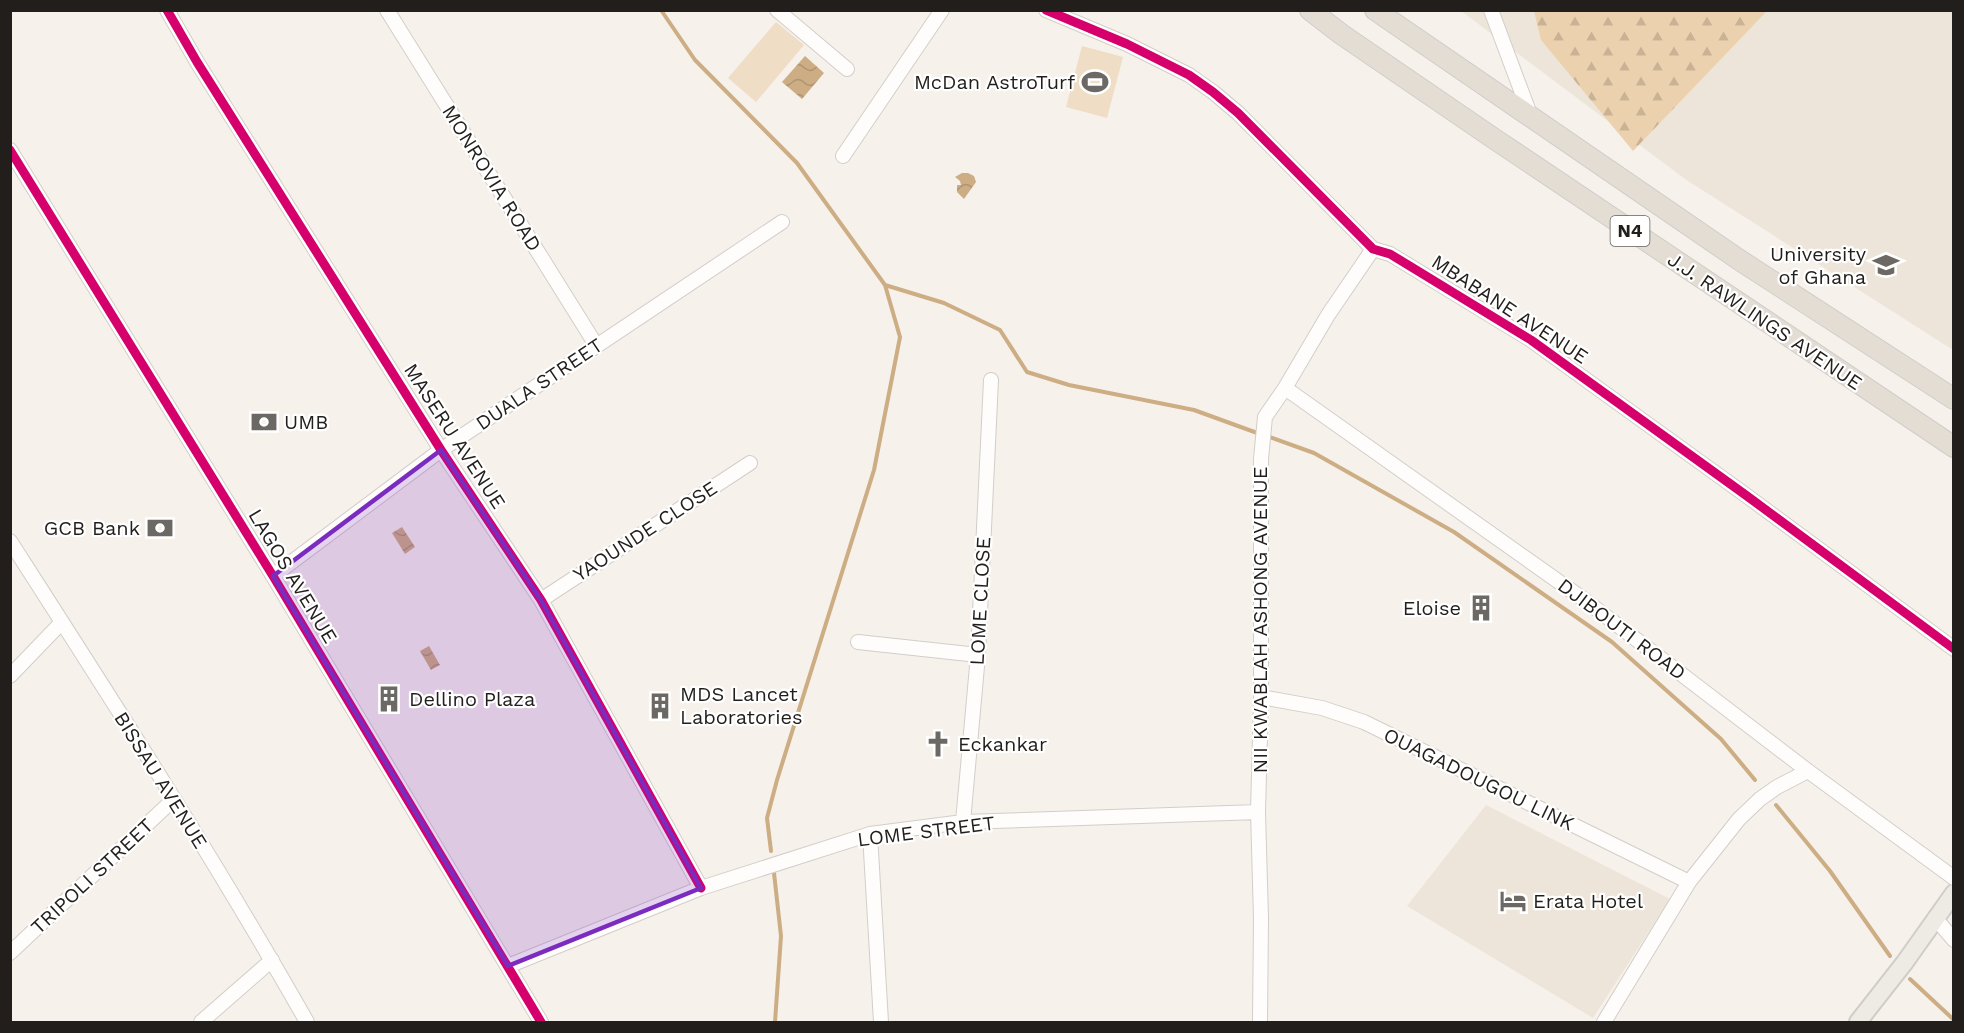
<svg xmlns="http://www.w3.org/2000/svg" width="1964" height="1033" font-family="'Work Sans',sans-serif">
  <defs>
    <pattern id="forest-firs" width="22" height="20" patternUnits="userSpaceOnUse" patternTransform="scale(1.5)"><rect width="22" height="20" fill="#ecd1ae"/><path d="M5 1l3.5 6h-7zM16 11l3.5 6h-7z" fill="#cab395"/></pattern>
    <pattern id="water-waves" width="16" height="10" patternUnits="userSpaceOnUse" patternTransform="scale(1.5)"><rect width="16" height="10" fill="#cdad83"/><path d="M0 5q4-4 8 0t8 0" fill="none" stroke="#b09471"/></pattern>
  </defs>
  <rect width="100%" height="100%" fill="#f6f1eb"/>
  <!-- built -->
  <path fill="#ede5d9" d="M1461,11H1953V350L1685,179Z
    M1486,805L1670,899L1593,1018L1407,906Z"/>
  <!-- grass -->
  <path fill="#efddc5" d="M776,22L804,45L756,102L728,78Z
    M1082,46L1123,57L1107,118L1066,107Z"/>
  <!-- forest -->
  <path fill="url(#forest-firs)" d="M1534,11V10L1767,11L1633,151L1541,40Z"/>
  <!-- water -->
  <path fill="url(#water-waves)" d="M805,56L824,73L802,99L782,82Z
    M962,173H968L974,176L976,182L964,199L957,192V185H961L960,181L955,177Z
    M402,527L415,547L405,554L392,533Z
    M429,646L440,665L431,670L420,651Z"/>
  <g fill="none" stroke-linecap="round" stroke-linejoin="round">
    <!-- stream -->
    <path stroke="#cdad83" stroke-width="4" d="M661,10L695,60L797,163L885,285L944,303L1000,330L1027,372L1069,385L1194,410L1260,434
      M1267,436L1314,453L1454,532L1612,642L1721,739L1755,780
      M1776,805L1830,871L1890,956
      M771,851L767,818L777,780L874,470L900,337L885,285
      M774,873L781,936L775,1022
      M1910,979L1954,1020"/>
    <!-- minor casing -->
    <g stroke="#d2cec9" stroke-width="16">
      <path id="minor" d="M167,10L197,62L441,450L541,600L701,888
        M387,10L596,345
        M777,10L847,69
        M1046,10L1127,44L1189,75L1213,92L1238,113L1373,249L1390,254L1531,340L1747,496L1954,649
        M1491,10L1531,117
        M10,150L273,576L541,1022
        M843,156L942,10
        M1285,388L1586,601L1808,771L1954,878
        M10,541C112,700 214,858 307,1022
        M273,576L441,450L782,222
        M541,600L750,463
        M858,642L978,655
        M10,676L62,622
        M1261,697L1322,708L1364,722L1689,882
        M963,822L978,655L991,380
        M870,834L881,1022
        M1935,918L1954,940
        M10,953L174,799
        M508,966L701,888L870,834L963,822L1258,812
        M201,1022L272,960
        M1260,1022L1261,918L1258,812L1261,697V459L1265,417L1285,388L1328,315L1373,249
        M1604,1022L1689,882L1739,819L1760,799L1777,787L1808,771"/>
    </g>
    <!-- major casing -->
    <g stroke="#cfcdca" stroke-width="20">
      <path id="major" d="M1858,1022L1905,962L1954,893"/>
    </g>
    <!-- highway casing -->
    <g stroke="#cfcdca" stroke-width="22">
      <path id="highway" d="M1310,10L1341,34L1496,140L1954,447
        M1375,10L1741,261L1954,399"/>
    </g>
    <!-- minor -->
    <use href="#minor" stroke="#fefdfc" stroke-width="14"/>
    <!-- major -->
    <use href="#major" stroke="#eeeae4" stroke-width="16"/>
    <!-- highway -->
    <use href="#highway" stroke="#e4ddd4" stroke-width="20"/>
    <!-- cycleway casing -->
    <g stroke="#fff" stroke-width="13">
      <path id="cycleway" d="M167,10L197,62L441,450L541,600L701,888
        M1046,10L1127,44L1189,75L1213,92L1238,113L1373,249L1390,254L1531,340L1747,496L1954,649
        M10,150L273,576L541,1022"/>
    </g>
    <!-- cycleway -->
    <use href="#cycleway" stroke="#d6006c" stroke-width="9"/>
  </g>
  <!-- marked area -->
  <path fill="#7b2cbf" fill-opacity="0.2" stroke="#7b2cbf" stroke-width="4.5" stroke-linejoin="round" d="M441,450L541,600L701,888L508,966L273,576Z"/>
  <!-- icons -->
  <defs>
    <g id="stadium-bare" transform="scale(2.07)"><path d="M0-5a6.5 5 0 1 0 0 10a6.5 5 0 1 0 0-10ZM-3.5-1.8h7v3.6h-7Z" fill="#6c6864" stroke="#fff" stroke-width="2.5" paint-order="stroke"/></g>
    <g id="university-bare" transform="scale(2.07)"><path d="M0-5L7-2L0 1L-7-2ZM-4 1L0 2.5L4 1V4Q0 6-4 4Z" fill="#6c6864" stroke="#fff" stroke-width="2.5" paint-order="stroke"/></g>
    <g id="bank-bare" transform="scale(2.07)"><path d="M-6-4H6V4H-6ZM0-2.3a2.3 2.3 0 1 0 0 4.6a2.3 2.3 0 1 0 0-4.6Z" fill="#6c6864" stroke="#fff" stroke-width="2.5" paint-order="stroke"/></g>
    <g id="building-bare" transform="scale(2.07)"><path d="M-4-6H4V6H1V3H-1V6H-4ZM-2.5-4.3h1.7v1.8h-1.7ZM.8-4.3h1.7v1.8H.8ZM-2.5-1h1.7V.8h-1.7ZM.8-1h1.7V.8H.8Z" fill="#6c6864" stroke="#fff" stroke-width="2.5" paint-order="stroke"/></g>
    <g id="church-bare" transform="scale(2.07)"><path d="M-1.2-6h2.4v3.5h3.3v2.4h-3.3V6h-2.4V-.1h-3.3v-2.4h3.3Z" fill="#6c6864" stroke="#fff" stroke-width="2.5" paint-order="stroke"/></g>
    <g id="hotel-bare" transform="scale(2.07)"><path d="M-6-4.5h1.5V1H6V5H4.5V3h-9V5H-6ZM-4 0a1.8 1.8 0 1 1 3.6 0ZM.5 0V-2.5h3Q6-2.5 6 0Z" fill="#6c6864" stroke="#fff" stroke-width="2.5" paint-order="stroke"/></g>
  </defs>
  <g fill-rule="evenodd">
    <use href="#stadium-bare" x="1095" y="82"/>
    <use href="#university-bare" x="1886" y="265"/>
    <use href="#bank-bare" x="264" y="422"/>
    <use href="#bank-bare" x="160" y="528"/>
    <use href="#building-bare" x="1481" y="608"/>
    <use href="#building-bare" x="389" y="699"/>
    <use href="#building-bare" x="660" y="706"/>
    <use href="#church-bare" x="938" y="744"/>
    <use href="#hotel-bare" x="1513" y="901"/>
  </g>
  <g text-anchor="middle" stroke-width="4.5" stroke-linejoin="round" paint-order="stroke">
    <!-- shield labels -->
    <rect fill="#fff" stroke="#64625f" stroke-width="1.5" x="1610.5" y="216" width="39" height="30" rx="4.5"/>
    <g font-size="18" font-weight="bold" fill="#211e1b">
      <text x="1630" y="237">N4</text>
    </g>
    <!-- poi labels -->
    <g font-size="20" fill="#211e1b" stroke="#fff" text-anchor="start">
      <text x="1075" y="89" text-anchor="end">McDan AstroTurf</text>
      <text x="1866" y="261" text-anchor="end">University<tspan x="1866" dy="23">of Ghana</tspan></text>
      <text x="284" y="429">UMB</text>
      <text x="140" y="535" text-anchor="end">GCB Bank</text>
      <text x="1461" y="615" text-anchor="end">Eloise</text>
      <text x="680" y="701">MDS Lancet<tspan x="680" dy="23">Laboratories</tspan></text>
      <text x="409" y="706">Dellino Plaza</text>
      <text x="958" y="751">Eckankar</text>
      <text x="1533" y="908">Erata Hotel</text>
    </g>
    <!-- street labels -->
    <g font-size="20" fill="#211e1b" stroke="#fff">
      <text transform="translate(492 178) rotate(58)" y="7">MONROVIA ROAD</text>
      <text transform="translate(1510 309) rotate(33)" y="7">MBABANE AVENUE</text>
      <text transform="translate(1765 321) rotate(34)" y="7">J.J. RAWLINGS AVENUE</text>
      <text transform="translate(539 384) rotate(-34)" y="7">DUALA STREET</text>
      <text transform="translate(455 436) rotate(57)" y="7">MASERU AVENUE</text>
      <text transform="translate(645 531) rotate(-33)" y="7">YAOUNDE CLOSE</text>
      <text transform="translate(293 576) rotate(59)" y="7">LAGOS AVENUE</text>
      <text transform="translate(980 601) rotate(-87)" y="7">LOME CLOSE</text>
      <text transform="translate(1260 620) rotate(-90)" y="7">NII KWABLAH ASHONG AVENUE</text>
      <text transform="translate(1622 629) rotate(37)" y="7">DJIBOUTI ROAD</text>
      <text transform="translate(1479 779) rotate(26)" y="7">OUAGADOUGOU LINK</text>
      <text transform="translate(161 780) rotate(58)" y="7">BISSAU AVENUE</text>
      <text transform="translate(926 831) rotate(-7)" y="7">LOME STREET</text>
      <text transform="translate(92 876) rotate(-43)" y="7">TRIPOLI STREET</text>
    </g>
  </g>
  <!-- border -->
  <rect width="1964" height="1033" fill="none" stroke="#211e1b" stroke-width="24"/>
</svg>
